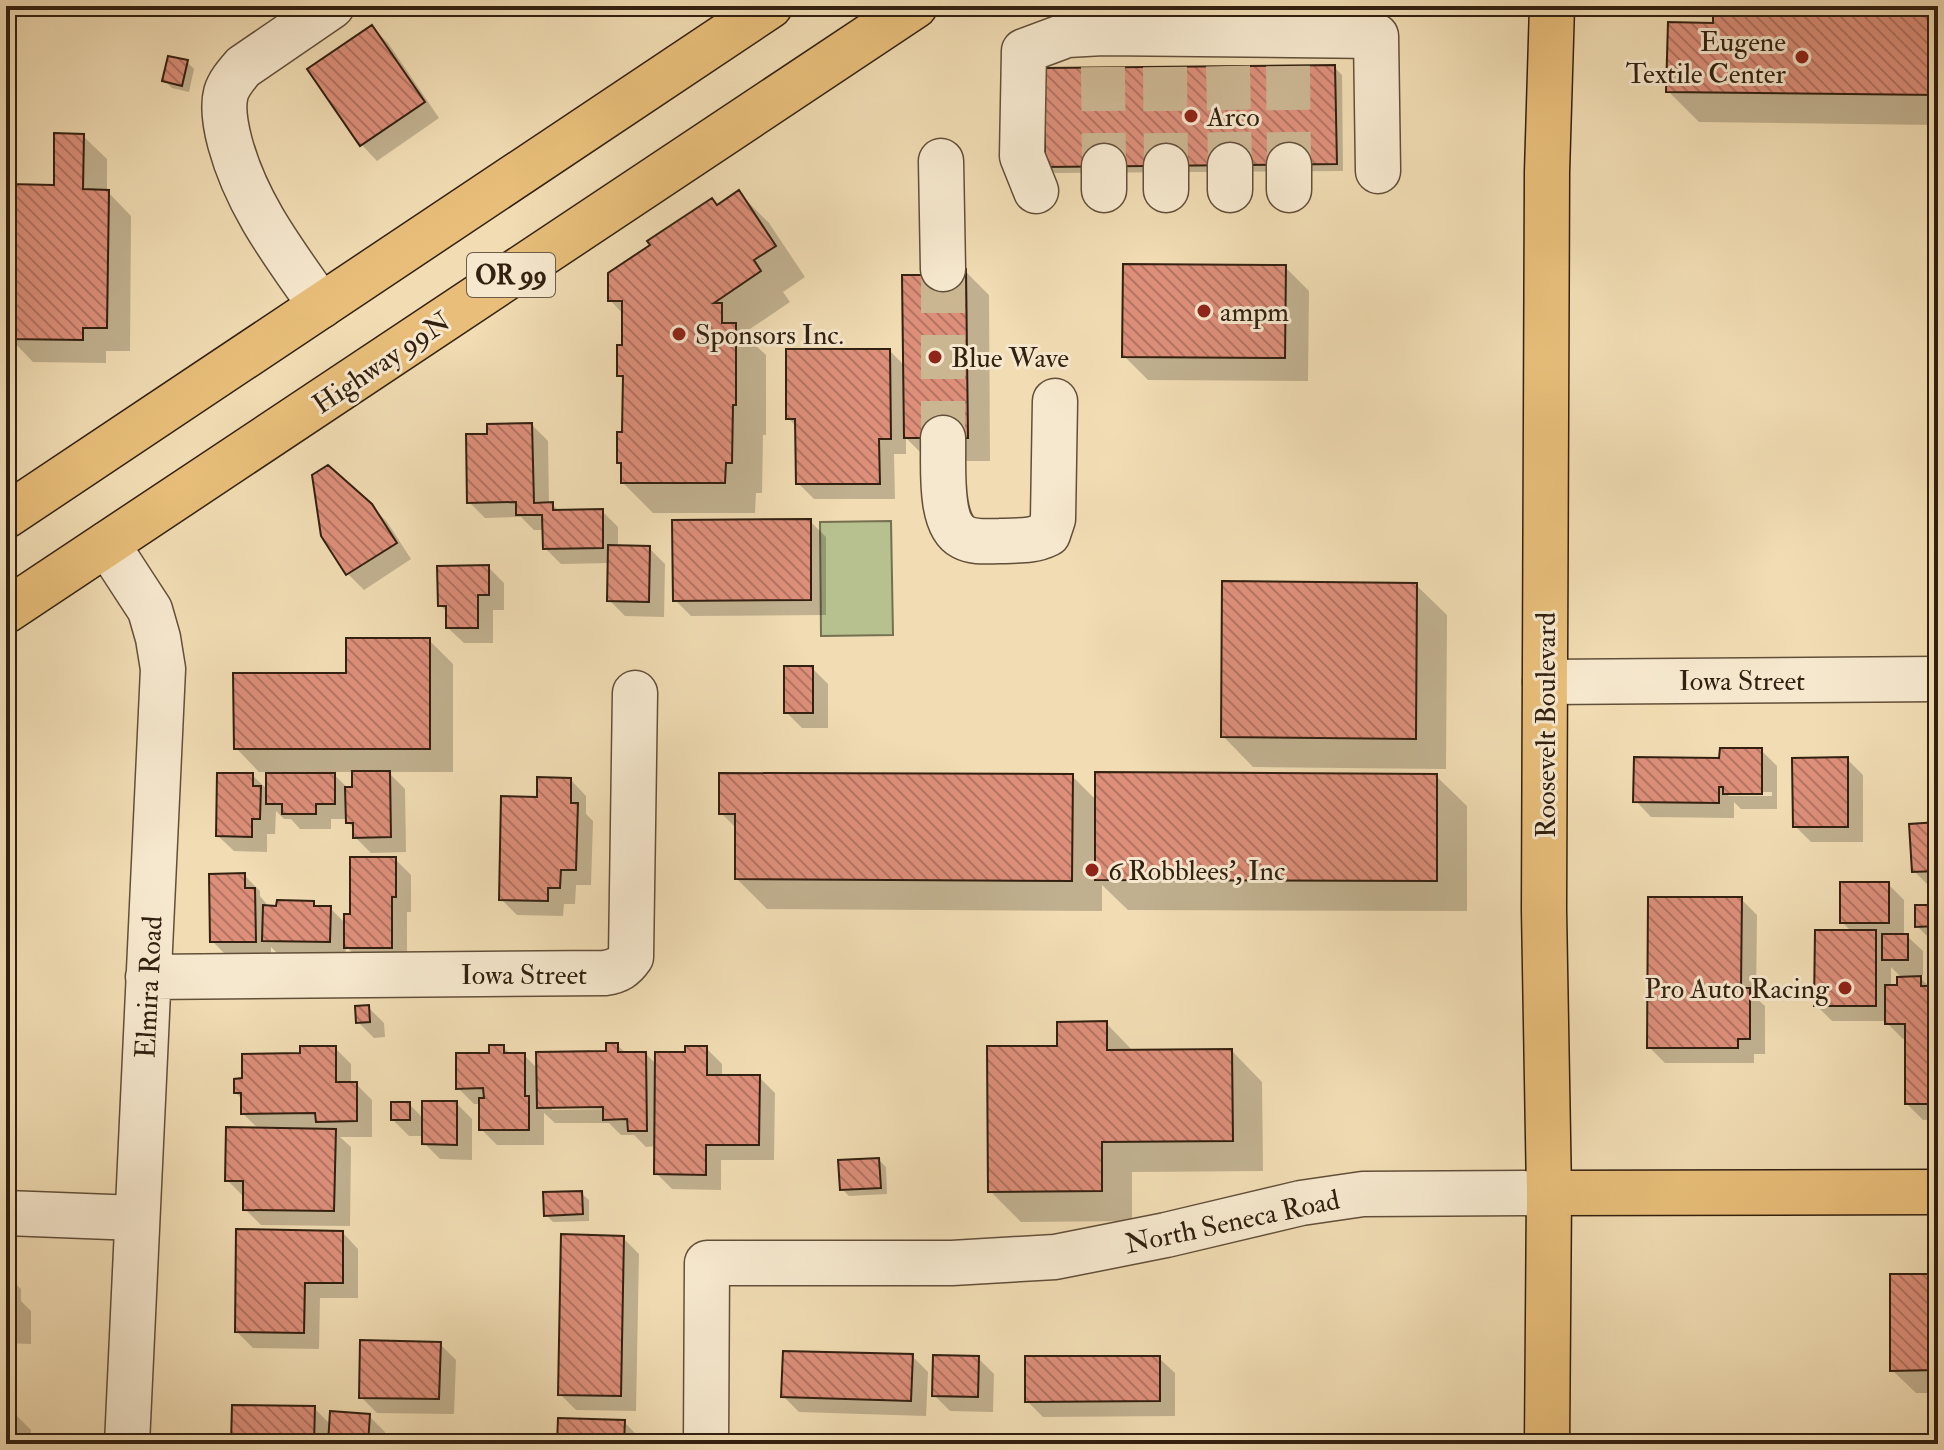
<svg xmlns="http://www.w3.org/2000/svg" width="1944" height="1450" font-family="'IM FELL Double Pica',serif">
  <defs>
    <pattern id="building-back-hatch" width="6" height="6" patternUnits="userSpaceOnUse" patternTransform="scale(2)"><rect width="6" height="6" fill="#dd8f7a"/><path d="M-1 5l2 2M0 0l6 6M5-1l2 2" fill="none" stroke="#b47463"/></pattern>
  </defs>
  <rect width="100%" height="100%" fill="#f1dcb3"/>
  <filter id="stains"><feTurbulence type="fractalNoise" baseFrequency=".0025" numOctaves="4"/><feColorMatrix values="0 0 0 0 .2 0 0 0 0 .09 0 0 0 0 .02 0 0 0 .5 -.17"/></filter>
  <radialGradient id="worn" r=".72"><stop offset=".6" stop-color="#630" stop-opacity="0"/><stop offset="1" stop-color="#630" stop-opacity=".3"/></radialGradient>
  <!-- park -->
  <path fill="#b7c18f" stroke="#747050" stroke-width="2" d="M891,521L893,635L821,636L820,522Z"/>
  <!-- shadow -->
  <path fill="#0003" fill-rule="evenodd" d="M1715,6H1938V125L1699,122L1668,91L1715,25Z
    M372,27L388,43L439,118L377,161L362,145L310,70Z
    M187,62L194,69L189,92L172,88L164,80Z
    M1334,67L1342,75L1343,171L1055,173L1047,166Z
    M83,136L107,159V191L131,216L130,351H106V363L33,362L10,338L56,187Z
    M739,193L769,223L805,277L783,292L790,302L747,331L751,335V341L766,355V435H763L762,493H756L755,513H653L623,483V467L619,463L624,434L625,381L619,375L624,347V315L610,300L718,207Z
    M1285,267L1309,291L1308,381L1148,380L1124,356Z
    M965,271L989,295L990,461H929L906,438V454H894L895,499H814L798,483L797,427L788,418L890,351L905,366Z
    M532,425L548,441L549,504H552L559,511H602L618,527V547L649,548L665,564L664,617L625,616L609,600L610,563L561,564L545,548V530H534L521,517L485,518L469,502L489,436Z
    M371,505L387,522L411,559L364,590L348,574L322,535Z
    M810,521L826,537V615L691,616L675,600Z
    M488,567L504,583V610H493V643H464L448,628V613L440,605Z
    M1416,585L1447,615L1446,769L1253,767L1223,736Z
    M429,640L453,664V772H388L405,789L406,852L371,853L355,837V830L348,822L347,819H331V829H300L291,819H284L276,811L275,834H267V852L234,851L218,836L252,775L268,790V772H259L236,748L348,675ZM331,772H354V789H349Z
    M812,668L828,684V728H802L786,712Z
    M1761,750L1777,766V809H1741L1734,802V818L1651,817L1636,801L1721,760ZM1725,792H1772V796H1729Z
    M1847,759L1863,775V842H1811L1795,826Z
    M1072,776L1097,801L1436,776L1467,806V911L1128,910L1102,885V911L767,909L737,879V829L721,813Z
    M571,780L586,796V814L593,821L591,885H576L575,904H564L563,916L517,915L501,899Z
    M1938,824V887H1930L1914,871Z
    M395,859L411,875V912H407V963H362L346,946L345,957L280,956L271,947V957H228L212,941L244,875L260,891V896L270,908L313,903L319,908H330L346,924Z
    M1888,884L1904,900V936H1907L1923,951V975H1917L1938,995V1119L1923,1120L1907,1104V1039H1903L1887,1023V1021H1832L1816,1005L1852,932L1842,922ZM1891,967L1903,979L1899,987H1891Z
    M1741,899L1757,915L1756,998L1765,1006V1054H1754V1063H1665L1649,1047Z
    M1938,907V942H1933L1917,926Z
    M6,995L14,1007L6,1013Z
    M368,1007L384,1023L385,1037L374,1038L358,1022Z
    M1106,1023L1134,1052L1232,1051L1262,1082L1263,1171L1132,1172V1221L1021,1222L990,1191L1059,1048Z
    M617,1045L627,1054H646L657,1065L706,1048L722,1064V1077H759L775,1093L774,1160H721V1190L672,1189L656,1173V1146L646,1147L634,1135H621L609,1123H555L544,1113V1145H497L481,1129V1104H474L458,1088L491,1055L503,1047L511,1055H524L538,1069L608,1053ZM613,1105V1109L552,1110V1106Z
    M335,1048L351,1064V1084H356L372,1100V1137H340L351,1147L350,1226L261,1225L245,1209V1196H243L227,1180L260,1130L243,1114V1100L236,1093L302,1055Z
    M456,1103L472,1119V1160L440,1159L424,1143V1136H409L393,1120L409,1104L424,1119Z
    M879,1160L886,1167L887,1194L849,1196L842,1189Z
    M581,1193L589,1200V1221L553,1222L546,1215Z
    M343,1233L358,1249V1298H320L319,1349L253,1348L237,1332Z
    M623,1238L639,1254L636,1411L576,1410L560,1394Z
    M6,1275L21,1289V1301L31,1311V1344L6,1343Z
    M1938,1276V1393H1916L1892,1370Z
    M440,1344L456,1360L454,1414L377,1413L361,1397Z
    M912,1356L928,1372L926,1416L799,1412L783,1396Z
    M978,1358L994,1374L993,1412L950,1411L934,1395Z
    M1159,1358L1175,1373V1416L1043,1417L1027,1401Z
    M314,1408L331,1425L369,1416L385,1432L384,1444H233Z
    M6,1414H15L31,1430V1444H6Z
    M624,1422L640,1438V1444H559Z"/>
  <!-- building -->
  <path fill="url(#building-back-hatch)" stroke="#322010" stroke-width="2" d="M1713,6H1938V95L1666,92L1668,22L1713,23Z
    M372,25L425,102L360,146L307,69Z
    M168,56L188,60L182,86L162,81Z
    M1335,65L1337,164L1045,167V68Z
    M54,133L84,134L83,189L109,190L107,328H83V340L8,339L9,184L54,185Z
    M739,190L776,246L754,260L761,271L714,303H722V323H736V405H733L732,463H726L725,483H621V463H617V432H622L623,376H617V345H622V301H608V273L650,245L647,241L712,198L717,205Z
    M1123,264L1286,265L1285,358L1122,357Z
    M966,269L968,438H904L902,275H923V270Z
    M786,349H890L891,439H879L880,484H796L795,419H786Z
    M532,423L534,503L553,502V510L603,509V548L543,549L542,515H516V502L467,503L466,434H487V424Z
    M328,465L372,504L397,543L346,575L321,536L312,475Z
    M811,519V600L673,601L672,520Z
    M608,545L650,546L649,602L607,601Z
    M489,565V595H478V628H446V606H438L437,566Z
    M1222,581L1417,583L1416,739L1221,737Z
    M346,638H430V749H234L233,673H346Z
    M784,666H813V713H784Z
    M1720,748H1762V794H1723V787H1719V803L1633,802L1634,757L1719,758Z
    M1848,757V827H1793L1792,758Z
    M352,771H390L391,837L353,838V823H346L345,787H352Z
    M1095,772L1437,774V881L1095,880Z
    M217,773H253V786H261L260,819H252V837L216,836Z
    M266,773H335V804H316V814H282V804H266Z
    M719,773L1073,774L1072,881L735,879V814H719Z
    M537,777L571,778V803H578L576,870H561L560,888H548V901L499,900L501,796L537,797Z
    M1938,822V871L1912,872L1909,824Z
    M350,857H396V897H392V948H344V914H350Z
    M245,873V888H255L256,942H210L209,874Z
    M1840,882H1889V923H1840Z
    M1648,897H1742L1741,988H1750V1039H1738V1048H1647Z
    M277,900L314,901V906H331L330,942L262,941L263,905L276,906Z
    M1915,905H1938V926L1915,927Z
    M1815,930H1876V1006H1814Z
    M1882,934H1908V960H1882Z
    M1921,976V986H1932V1021H1938V1104H1905V1024H1885V985H1897V977Z
    M369,1005L370,1022L356,1023L355,1006Z
    M1107,1021V1050L1232,1049L1233,1141L1102,1142V1191L988,1192L987,1046H1057V1022Z
    M606,1043H618V1052H646L647,1131H628L627,1119L603,1120V1107L537,1108L536,1052L606,1051Z
    M489,1045H504V1053H525V1096H529V1130H479V1098H484L483,1088L456,1089V1053H489Z
    M300,1046H336V1082H357V1121L316,1122L315,1113L241,1114V1093H234V1079L242,1078V1054L300,1053Z
    M685,1046H707V1075H760L759,1145H706V1175L654,1174L655,1052H685Z
    M422,1101H457V1145L422,1144Z
    M391,1102H410V1120H391Z
    M226,1127L336,1129L334,1211L243,1210V1181H225Z
    M879,1158L881,1188L840,1190L838,1160Z
    M582,1191L583,1214L544,1216L543,1192Z
    M236,1229L343,1231V1283H305L304,1333L235,1332Z
    M561,1234L624,1236L621,1396L558,1395Z
    M1890,1274H1938V1370L1890,1371Z
    M6,1293H16L15,1328H6Z
    M360,1340L441,1342L439,1399L359,1398Z
    M783,1351L913,1354L911,1401L781,1397Z
    M933,1355L979,1356L978,1397L932,1396Z
    M1025,1356H1160V1401L1025,1402Z
    M232,1405L315,1406L314,1444H231Z
    M330,1411L370,1414L368,1444H328Z
    M6,1412H16L15,1434H20L19,1444H6Z
    M558,1418L625,1420L624,1444H557Z
    M1019,1438L1057,1440V1444H1019Z"/>
  <g fill="none" stroke-linecap="round" stroke-linejoin="round">
    <!-- minor-tunnel -->
    <path stroke="#cbb692" stroke-width="44" stroke-dasharray="44 22" stroke-linecap="butt" d="M1228,66L1230,165
      M1288,66L1289,165
      M1103,67L1104,166
      M1165,67L1166,166
      M943,269V438"/>
    <!-- minor casing -->
    <g stroke="#624f39" stroke-width="47">
      <path id="minor" d="M941,161L943,269
        M1230,165V190
        M1104,166V190
        M1166,166V190
        M1289,190V165
        M1036,191L1022,156L1024,51L1067,35L1103,33L1376,36L1378,171
        M321,306C284,253 247,206 230,143C226,128 222,108 226,93C229,83 237,74 243,67L332,6
        M943,438C944,463 938,524 963,537C974,543 988,541 1000,541C1018,540 1032,542 1048,534L1053,519L1055,401
        M107,544L150,610L158,638L163,669L127,1444
        M1545,682L1938,679
        M148,977L605,973C618,971 624,967 631,957L635,693
        M6,1213L137,1218
        M706,1444L707,1263H952L1055,1257L1166,1235L1301,1203L1363,1194L1549,1193"/>
    </g>
    <!-- major casing -->
    <g stroke="#322010" stroke-width="47">
      <path id="major" d="M6,516L770,6
        M6,611L915,6
        M1549,1193L1938,1192
        M1547,1444L1549,1193L1544,910L1547,172L1552,6"/>
    </g>
    <!-- minor -->
    <use href="#minor" stroke="#f6e8ce" stroke-width="44"/>
    <!-- major -->
    <use href="#major" stroke="#e8be7a" stroke-width="44"/>
  </g>
  <!-- markers -->
  <g fill="#8f2418" stroke="#f6e8ce" stroke-width="3">
    <circle cx="1802" cy="57" r="8"/>
    <circle cx="1191" cy="116" r="8"/>
    <circle cx="1204" cy="311" r="8"/>
    <circle cx="679" cy="334" r="8"/>
    <circle cx="935" cy="357" r="8"/>
    <circle cx="1092" cy="870" r="8"/>
    <circle cx="1845" cy="988" r="8"/>
  </g>
  <g text-anchor="middle" stroke-width="6" stroke-linejoin="round" paint-order="stroke">
    <!-- shield labels -->
    <rect fill="#f6e8ce" stroke="#6d5c49" stroke-width="2" x="467" y="253" width="88" height="44" rx="6"/>
    <g font-size="26" font-weight="bold" fill="#322010">
      <text x="511" y="284">OR 99</text>
    </g>
    <!-- poi labels -->
    <g font-size="28" fill="#322010" stroke="#f6e8ce" text-anchor="start">
      <text x="1786" y="51" text-anchor="end">Eugene<tspan x="1786" dy="32">Textile Center</tspan></text>
      <text x="1207" y="126">Arco</text>
      <text x="1220" y="321">ampm</text>
      <text x="695" y="344">Sponsors Inc.</text>
      <text x="951" y="367">Blue Wave</text>
      <text x="1108" y="880">6 Robblees', Inc</text>
      <text x="1829" y="998" text-anchor="end">Pro Auto Racing</text>
    </g>
    <!-- street labels -->
    <g font-size="28" fill="#322010" stroke="#f6e8ce">
      <text transform="translate(381 362) rotate(-34)" y="10">Highway 99N</text>
      <text x="1742" y="690">Iowa Street</text>
      <text transform="translate(1545 725) rotate(-90)" y="10">Roosevelt Boulevard</text>
      <text x="524" y="984">Iowa Street</text>
      <text transform="translate(148 987) rotate(-87)" y="10">Elmira Road</text>
      <text transform="translate(1232 1221) rotate(-12)" y="10">North Seneca Road</text>
    </g>
  </g>
  <!-- margin -->
  <rect width="1944" height="1450" fill="none" stroke="#f1dcb3" stroke-width="32"/>
  <rect x="8" y="8" width="1928" height="1434" fill="none" stroke="#322010" stroke-width="4"/>
  <rect x="16" y="16" width="1912" height="1418" fill="none" stroke="#322010" stroke-width="2"/>
  <rect width="100%" height="100%" filter="url(#stains)"/>
  <rect width="100%" height="100%" fill="url(#worn)"/>
</svg>
